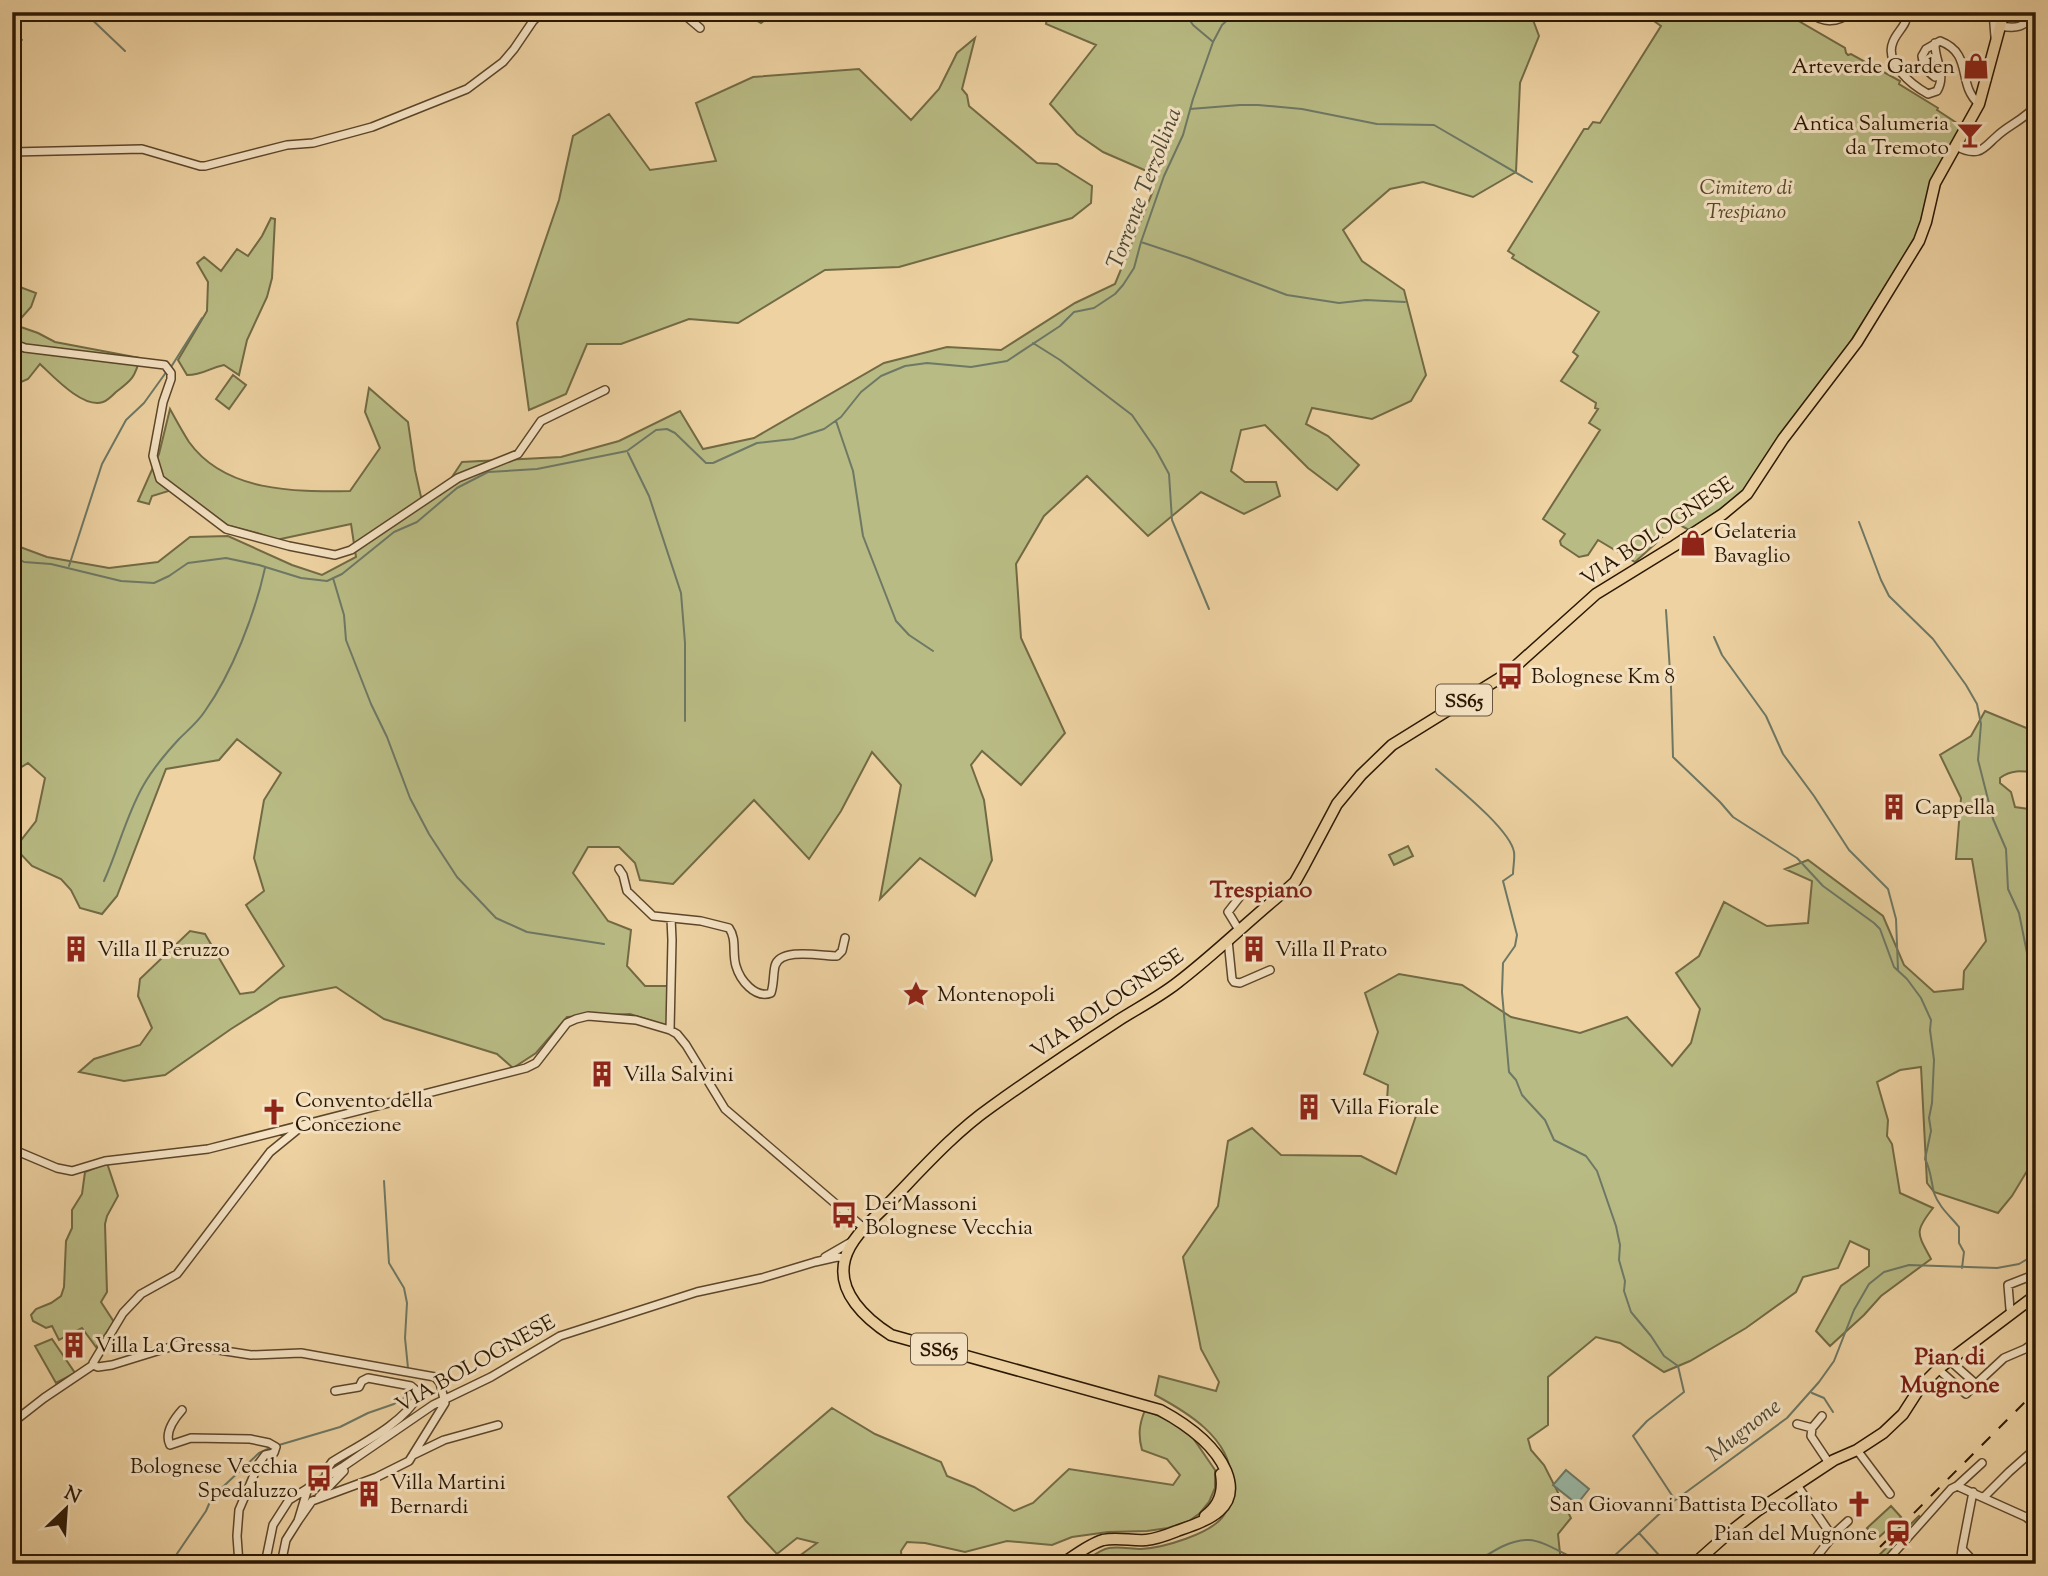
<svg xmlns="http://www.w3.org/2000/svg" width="2048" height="1576" font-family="'Sorts Mill Goudy',serif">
  <rect width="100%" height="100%" fill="#eed2a2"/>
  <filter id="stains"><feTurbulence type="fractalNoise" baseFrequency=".00286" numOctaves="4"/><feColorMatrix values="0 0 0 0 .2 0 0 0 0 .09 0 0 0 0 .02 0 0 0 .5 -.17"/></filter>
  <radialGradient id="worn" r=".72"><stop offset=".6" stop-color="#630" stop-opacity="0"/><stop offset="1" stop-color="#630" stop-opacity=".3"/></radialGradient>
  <!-- green -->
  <path fill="#b9bb84" stroke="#726a44" stroke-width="2" d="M742,12H776L761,23Z
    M1048,12H1530L1539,36L1520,83L1516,172L1473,197L1423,182L1390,189L1343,230L1362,261L1404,290L1426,375L1411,401L1372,419L1312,408L1306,424L1328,436L1359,465L1337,490L1308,468L1265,425L1241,430L1231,471L1245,482H1276L1280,496L1244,514L1201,492L1148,536L1087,476L1044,516L1016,564L1021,638L1065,733L1021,785L982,751L971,765L984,800L992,860L975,896L920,858L880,899L901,785L872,752L841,811L809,859L754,800L673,884L640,880L635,863L619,847H588L573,873L608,921L631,930L627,966L645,986H667V1026L630,1014L567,1017L536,1053L513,1068L497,1054L384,1019L336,987L280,998L231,1029L165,1075L124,1081L79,1072L94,1059L140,1045L152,1028L138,996L140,979L190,931L205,934L240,994L254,992L284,966L246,905L264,891L254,858L264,800L281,773L237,739L219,760L166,769L117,896L102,914L80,908L71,890L61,879L32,866L15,848L36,821L45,778L28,763L12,773V544L47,557L109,568L158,562L190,537L228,536L292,565L322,575L356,557L351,524L276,540L257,533L227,525L178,488L152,496L149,504L138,501L159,454L170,409C176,420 182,431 189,442C225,492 294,492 350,491L380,448L365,412L369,388L408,422L415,470L421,497L440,495L462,462L561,457L619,441L680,411L703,449L754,438L884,363L947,347L1001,350L1075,303L1115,284L1153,191L1149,172L1103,152L1077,134L1050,104L1096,45L1046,24Z
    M1641,12H1783L1845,48L1846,53L1848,55L1851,54L1900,81L1899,84L1938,108L1937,110L1963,127L1931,183L1920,225L1914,241L1839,360L1744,491L1691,531L1676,523L1655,544L1635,562L1598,540L1588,555L1579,557L1561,545L1560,541L1565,534L1543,519L1600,430L1589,423L1598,409L1595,408L1596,403L1561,381L1578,356L1573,352L1599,312L1512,258L1514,255L1508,251L1584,129H1588L1593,122L1600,123L1661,26Z
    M975,38L962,89L967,95L969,106L1037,163L1057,164L1092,186L1091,203L1072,218L899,267L825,270L738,323L689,319L621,344H587L566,394L529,410L517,323L559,200L573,136L609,114L650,170L716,161L696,103L753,77L859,69L911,120L939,89L957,53Z
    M271,218L275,219L272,278L267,297L247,340L239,375L224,365C208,368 204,375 187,375L178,360L207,311L208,282L197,263L204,257L221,271L237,249L248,256L262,236Z
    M12,284L36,293L31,307L15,325L38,333L55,342L140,358C135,377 132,380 116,392C113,395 107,401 103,402C83,409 53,376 40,364L28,379L12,386Z
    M233,375L246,385L229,409L216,399Z
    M1985,711L2036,732V773C2022,771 2012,769 2000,778V783L2011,792L2015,807L2036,810V1156L2012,1196L1998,1213L1934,1192L1927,1183L1921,1067L1900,1070L1877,1082L1888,1120L1887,1136L1892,1144L1900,1193L1933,1208C1914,1232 1917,1233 1931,1259L1881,1296L1864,1315L1830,1346L1816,1331L1841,1286L1869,1266V1250L1850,1241L1838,1268L1803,1277L1796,1292L1746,1328L1690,1361L1664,1372L1620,1343L1596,1337L1548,1377V1425L1528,1439L1531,1450L1544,1465L1571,1518L1558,1534L1561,1563L1081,1564C1089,1559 1100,1549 1109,1548C1119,1546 1131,1549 1141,1549C1162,1548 1212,1534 1224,1515C1231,1504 1231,1491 1231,1478C1230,1438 1187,1412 1155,1395L1159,1376L1216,1391L1219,1382L1201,1349L1183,1257L1218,1206L1228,1141L1252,1128L1281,1155L1361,1156L1396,1174L1418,1110L1387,1100L1388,1085L1364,1074L1378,1032L1365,993L1399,974L1462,985L1511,1017L1580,1033L1627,1017L1672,1066L1691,1043L1700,1009L1676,973L1699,956L1724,902L1767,926L1808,923L1812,881L1785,869L1808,860L1883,916L1904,965L1934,992L1963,989L1964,971L1986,941L1972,859H1956L1961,798L1940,755L1971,736Z
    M1408,846L1413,856L1394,865L1389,855Z
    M107,1163L118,1196L107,1216L105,1224L107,1292L101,1302L114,1322L96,1347L82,1328L59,1340L52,1326L46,1328L33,1321L31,1315L36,1309L51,1303L61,1296L64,1287L66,1241L72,1228V1210L82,1194L85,1172Z
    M52,1339L75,1373L56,1383L35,1346Z
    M832,1408L875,1434L941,1462L947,1476L974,1487L1014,1511L1033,1503L1069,1469L1173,1485L1180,1475L1167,1459L1142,1450C1138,1435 1139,1425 1145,1410L1171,1421L1193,1438L1215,1470V1488L1209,1502L1200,1513L1189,1521L1168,1528L1147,1531L1108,1532L1072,1537L1052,1545L1007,1541L965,1552L925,1543L907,1542L901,1551L902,1564H792L791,1562L817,1543L797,1538L777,1554L746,1521L728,1497Z
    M1891,1506L1901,1517L1877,1539L1867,1528Z
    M1919,1516L1921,1518L1914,1528L1880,1564H1870Z"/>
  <!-- water -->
  <path fill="#99b8a6" stroke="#6d7865" stroke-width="2" d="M1566,1470L1589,1489L1577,1504L1553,1485Z"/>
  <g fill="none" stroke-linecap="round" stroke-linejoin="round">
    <!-- stream -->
    <path stroke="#6d7865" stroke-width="2" d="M84,12L125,51
      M1184,12L1193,25L1212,41
      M12,36L22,40
      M1190,109L1240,105H1258L1302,109L1377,124L1434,125L1532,182
      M1141,242L1189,258L1287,295L1339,303L1366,300L1405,302
      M1033,343L1060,360L1132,415L1156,450L1169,474L1172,520L1209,609
      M171,367L202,318
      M836,421L853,471L863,536L896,621L909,635L933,651
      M628,453L649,496L681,593L685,643V721
      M1859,522L1881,580L1889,596L1933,639L1966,685L1977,704L1981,724L1978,760L1993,819L2006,849L2008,889L2019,913L2029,963L2032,996L2036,1006
      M12,555L24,562L51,564L121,581L154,583L169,576L188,563L226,558L259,565L301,578L327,581L342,574L394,532L417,522L457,488L488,472L537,469L627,451L656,430L667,429L675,433L706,463H713L757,443L793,439L824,429L841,417L861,392L881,376L905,366L927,363L971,367L1007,361L1060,326L1074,312L1094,308L1115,294L1123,285L1134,268L1141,242L1164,176L1183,135L1193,99L1213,42L1222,25L1236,12
      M69,566L102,464L126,420L144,403L167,371
      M333,578L344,615L346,640L371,704L387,737L410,798L429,834L457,877L496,918L527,932L604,944
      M1666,610L1671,687L1673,757L1720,802L1733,817L1797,858L1823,886L1874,923L1880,929L1894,967L1907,979L1921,998L1931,1020L1930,1030L1934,1060L1932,1103L1929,1118L1931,1131L1925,1159C1931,1170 1931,1181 1934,1193C1939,1207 1950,1216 1959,1227V1243L1964,1252L1962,1268
      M1714,637L1722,655L1766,716L1783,754L1814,796L1849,850L1888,889L1896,919L1898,970
      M1436,769C1454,785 1510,829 1514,852C1515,859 1513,867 1513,874L1503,881L1517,935L1515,946L1503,963L1502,992L1509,1072L1516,1080L1522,1095L1545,1120L1554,1140L1586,1156L1597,1171L1616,1226L1620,1245L1619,1260L1625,1281L1624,1291L1631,1312L1651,1336L1664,1356L1678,1366L1684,1392L1647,1421L1633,1436L1675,1500
      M104,881C118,850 126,816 143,786C152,770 166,753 179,739C188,730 198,722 205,711C232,673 255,614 265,568
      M384,1181L389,1263L404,1288L407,1303L405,1338L408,1368
      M1812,1393L1824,1398L1833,1412
      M279,1445L340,1427L368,1413L394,1404L403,1399L409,1390
      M1639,1533L1667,1564
      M170,1564L206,1511L212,1497L259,1453L270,1448
      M1473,1564C1489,1554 1509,1539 1529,1540C1551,1541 1580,1569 1602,1563C1606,1562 1609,1559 1612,1558L1670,1504L1787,1418L1819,1382L1834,1361L1854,1310L1869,1284L1884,1272L1909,1265L1997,1268L2019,1264L2036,1254"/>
    <!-- minor casing -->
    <g stroke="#5c462b" stroke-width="10">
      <path id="minor" d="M681,12L700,28
        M1809,12C1824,24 1837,23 1852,12
        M1907,12C1908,25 1897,31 1893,42C1884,63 1912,85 1928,94L1937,91C1947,74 1934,60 1935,43
        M1993,12L1995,37
        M2000,26C2018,29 2021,27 2036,16
        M1942,73L1935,77C1927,72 1923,66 1922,56L1926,49L1940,41C1974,54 1956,84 1979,104
        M1956,146C1963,150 1970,153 1978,151C1985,149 1990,142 1996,137C2008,125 2026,119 2036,105
        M12,152L142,149L200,166H205L287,145L313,143L372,127L467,89L503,62L514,49L533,21L542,12
        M12,343L25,348L165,365L171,373V379L163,402L153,456L160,479L226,529L289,546L335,555L351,550L458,478L518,454L541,421L605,390
        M619,869L623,875L627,891L653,916L701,921L729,928C737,939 732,953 736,966C740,980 755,999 771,993C774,984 773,975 775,966C780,947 822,956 837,956L842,951L845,938
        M1239,930L1228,912L1242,894
        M1228,940L1232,979L1234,982L1240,983L1270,970
        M670,1030L672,940L671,918
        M12,1149L57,1168L72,1171L105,1161L208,1149L526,1068L536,1063L567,1023L576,1019L588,1016L636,1020L670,1030L677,1034L686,1045L725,1109L865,1229
        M825,1257L851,1242
        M2012,1313L2010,1309L2008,1285L2036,1274
        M1938,1369L1966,1394L1976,1384L1949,1360
        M1976,1384L2004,1358L2025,1349L2036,1341
        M182,1410C174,1419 164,1433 170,1445L191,1438L250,1439L269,1443L276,1447L274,1453L265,1455L259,1463L239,1510L237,1536L239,1564
        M1822,1416L1812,1428L1811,1436L1829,1463
        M12,1423L44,1398L93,1365
        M1797,1424L1812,1428
        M1857,1450L1890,1494
        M413,1455L444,1440L498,1425
        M326,1476L327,1469L332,1462C359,1445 403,1424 418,1396V1392L411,1386L368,1378L362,1381L359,1387L335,1391
        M1797,1485L1832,1536
        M1957,1486L1982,1463
        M1973,1492L1962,1549L1976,1564
        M319,1497L344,1471
        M1984,1497L2009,1472L2036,1448
        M298,1521L312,1501L377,1477L409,1461L445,1403L440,1383L435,1377L301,1353L251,1355L180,1344L112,1365L98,1367L93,1365V1363L123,1313L141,1294L177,1274L270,1152L297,1130L298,1128
        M265,1564L273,1525L289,1500L344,1466L433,1405L491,1377L560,1336L697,1292L762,1278L815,1262L837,1257L845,1258
        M281,1564L286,1540L298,1521L308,1488
        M1811,1564L1836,1532L1848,1521
        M1884,1564L1951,1489L1957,1486L2026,1517L2036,1525
        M1960,1564L1962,1549"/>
    </g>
    <!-- major casing -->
    <g stroke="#2b1803" stroke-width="13">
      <path id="major" d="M1205,1516C1219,1506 1224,1491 1221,1474
        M1062,1564C1074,1556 1089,1544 1103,1540C1117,1537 1132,1541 1146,1540C1157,1539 1167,1535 1177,1531C1205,1521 1242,1510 1226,1471C1214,1443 1186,1424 1160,1410L891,1335C866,1319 836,1292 845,1259C851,1236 876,1217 891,1201C923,1168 954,1133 991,1107C1033,1077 1076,1048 1119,1020C1138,1008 1159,997 1177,983C1215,954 1249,920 1286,890L1295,882L1304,866L1337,804L1361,775L1392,745L1508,673L1596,594L1674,546L1723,514L1747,494L1783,439L1857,342L1919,241L1926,222L1935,183L1979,104L2004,12
        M1694,1564L1730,1532L1757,1511L1834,1460L1857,1450L1883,1433L1903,1414L1921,1386L1938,1369L2036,1295"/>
    </g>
    <!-- minor -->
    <use href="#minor" stroke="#f4e2c3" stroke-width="7"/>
    <!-- major -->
    <use href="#major" stroke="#eed2a2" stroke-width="10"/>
    <!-- rail -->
    <path stroke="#2b1803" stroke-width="2" stroke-dasharray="12 12" stroke-linecap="butt" d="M1863,1564L2036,1391"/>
  </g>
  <!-- icons -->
  <defs>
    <g id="shop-bare" transform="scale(2.1)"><path d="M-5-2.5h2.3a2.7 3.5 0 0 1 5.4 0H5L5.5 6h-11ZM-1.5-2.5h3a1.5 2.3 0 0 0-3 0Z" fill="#8f2418" stroke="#f4e2c3" stroke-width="2.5" paint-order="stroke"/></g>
    <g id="bar-bare" transform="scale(2.1)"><path d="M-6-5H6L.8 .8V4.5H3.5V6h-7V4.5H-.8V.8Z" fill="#8f2418" stroke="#f4e2c3" stroke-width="2.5" paint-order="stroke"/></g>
    <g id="bus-bare" transform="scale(2.1)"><path d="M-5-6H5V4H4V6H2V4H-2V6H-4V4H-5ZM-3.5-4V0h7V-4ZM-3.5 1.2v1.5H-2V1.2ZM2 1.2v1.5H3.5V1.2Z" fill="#8f2418" stroke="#f4e2c3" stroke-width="2.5" paint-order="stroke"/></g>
    <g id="building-bare" transform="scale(2.1)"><path d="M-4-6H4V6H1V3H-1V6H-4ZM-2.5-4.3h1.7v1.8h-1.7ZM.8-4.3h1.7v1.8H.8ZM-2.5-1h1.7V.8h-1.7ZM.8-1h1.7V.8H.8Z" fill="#8f2418" stroke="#f4e2c3" stroke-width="2.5" paint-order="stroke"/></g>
    <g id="sight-bare" transform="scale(2.1)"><path d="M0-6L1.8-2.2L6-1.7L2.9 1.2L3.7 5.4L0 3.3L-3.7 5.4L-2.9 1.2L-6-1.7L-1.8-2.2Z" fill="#8f2418" stroke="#f4e2c3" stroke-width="2.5" paint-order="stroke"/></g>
    <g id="church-bare" transform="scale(2.1)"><path d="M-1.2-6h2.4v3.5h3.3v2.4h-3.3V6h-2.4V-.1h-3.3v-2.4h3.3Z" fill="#8f2418" stroke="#f4e2c3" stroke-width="2.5" paint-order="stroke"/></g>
    <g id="station-bare" transform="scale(2.1)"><path d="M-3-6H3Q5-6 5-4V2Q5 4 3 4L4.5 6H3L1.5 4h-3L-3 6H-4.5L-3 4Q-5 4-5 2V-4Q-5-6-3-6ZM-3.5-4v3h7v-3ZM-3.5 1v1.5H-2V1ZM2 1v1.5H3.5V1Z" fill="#8f2418" stroke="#f4e2c3" stroke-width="2.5" paint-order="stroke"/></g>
  </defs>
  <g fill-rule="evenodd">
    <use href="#shop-bare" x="1976" y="66"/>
    <use href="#bar-bare" x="1970" y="135"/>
    <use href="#shop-bare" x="1693" y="543"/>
    <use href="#bus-bare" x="1510" y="676"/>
    <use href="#building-bare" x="1894" y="807"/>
    <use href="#building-bare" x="76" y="949"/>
    <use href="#building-bare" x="1254" y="949"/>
    <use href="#sight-bare" x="916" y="994"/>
    <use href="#building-bare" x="602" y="1074"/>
    <use href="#building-bare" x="1309" y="1107"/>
    <use href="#church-bare" x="274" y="1112"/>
    <use href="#bus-bare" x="844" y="1215"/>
    <use href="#building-bare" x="74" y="1345"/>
    <use href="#bus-bare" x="319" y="1478"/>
    <use href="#building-bare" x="369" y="1494"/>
    <use href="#church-bare" x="1859" y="1504"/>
    <use href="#station-bare" x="1898" y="1533"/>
  </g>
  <g text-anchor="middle" stroke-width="6" stroke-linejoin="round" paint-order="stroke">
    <!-- shield labels -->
    <g fill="#f4e2c3" stroke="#67553d" stroke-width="2">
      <rect x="1436" y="684.5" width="56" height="31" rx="5"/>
      <rect x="911" y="1333.5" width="56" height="31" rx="5"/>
    </g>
    <g font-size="19" font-weight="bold" fill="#2b1803">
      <text x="1464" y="707">SS65</text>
      <text x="939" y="1356">SS65</text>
    </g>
    <!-- poi labels -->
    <g font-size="21" fill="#2b1803" stroke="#f4e2c3" text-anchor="start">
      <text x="1955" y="73" text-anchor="end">Arteverde Garden</text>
      <text x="1949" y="130" text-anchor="end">Antica Salumeria<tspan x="1949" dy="24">da Tremoto</tspan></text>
      <text x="1714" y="538">Gelateria<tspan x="1714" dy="24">Bavaglio</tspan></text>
      <text x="1531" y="683">Bolognese Km 8</text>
      <text x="1915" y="814">Cappella</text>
      <text x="97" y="956">Villa Il Peruzzo</text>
      <text x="1275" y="956">Villa Il Prato</text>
      <text x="937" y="1001">Montenopoli</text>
      <text x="623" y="1081">Villa Salvini</text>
      <text x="295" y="1107">Convento della<tspan x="295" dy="24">Concezione</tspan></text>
      <text x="1330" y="1114">Villa Fiorale</text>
      <text x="865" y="1210">Dei Massoni<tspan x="865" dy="24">Bolognese Vecchia</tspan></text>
      <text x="95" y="1352">Villa La Gressa</text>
      <text x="298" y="1473" text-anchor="end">Bolognese Vecchia<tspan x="298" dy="24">Spedaluzzo</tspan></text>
      <text x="390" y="1489">Villa Martini<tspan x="390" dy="24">Bernardi</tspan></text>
      <text x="1838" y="1511" text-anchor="end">San Giovanni Battista Decollato</text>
      <text x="1877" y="1540" text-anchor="end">Pian del Mugnone</text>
    </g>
    <!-- park labels -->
    <g font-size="21" font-style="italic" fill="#56492a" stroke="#f4e2c3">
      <text x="1746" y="194">Cimitero di<tspan x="1746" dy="24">Trespiano</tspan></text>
    </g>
    <!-- street labels -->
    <g font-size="21" fill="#2b1803" stroke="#f4e2c3">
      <text transform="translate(1657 531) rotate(-34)" y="7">VIA BOLOGNESE</text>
      <text transform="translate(1107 1003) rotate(-34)" y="7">VIA BOLOGNESE</text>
      <text transform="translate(475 1363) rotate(-29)" y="7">VIA BOLOGNESE</text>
    </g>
    <!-- water labels -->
    <g font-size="23" font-style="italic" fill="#4c4834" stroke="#f4e2c3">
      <text transform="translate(1143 188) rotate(-69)" y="8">Torrente Terzollina</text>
      <text transform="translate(1743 1429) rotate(-38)" y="8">Mugnone</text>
    </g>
    <!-- quarter labels -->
    <g font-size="24" font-weight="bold" fill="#7a1f14" stroke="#f4e2c3">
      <text x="1261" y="897">Trespiano</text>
      <text x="1950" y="1364">Pian di<tspan x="1950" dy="28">Mugnone</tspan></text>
    </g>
  </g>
  <!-- margin -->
  <rect width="2048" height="1576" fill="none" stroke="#eed2a2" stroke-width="42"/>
  <rect x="14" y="14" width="2020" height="1548" fill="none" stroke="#2b1803" stroke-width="3.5"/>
  <rect x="21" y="21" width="2006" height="1534" fill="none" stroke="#2b1803" stroke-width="2"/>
  <!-- north arrow -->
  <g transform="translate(66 1509) rotate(25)" stroke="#f4e2c3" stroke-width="5" paint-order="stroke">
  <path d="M0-5L12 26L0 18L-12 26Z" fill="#2b1803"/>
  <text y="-10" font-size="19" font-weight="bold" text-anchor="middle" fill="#2b1803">N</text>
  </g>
  <rect width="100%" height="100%" filter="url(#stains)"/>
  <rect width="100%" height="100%" fill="url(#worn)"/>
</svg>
